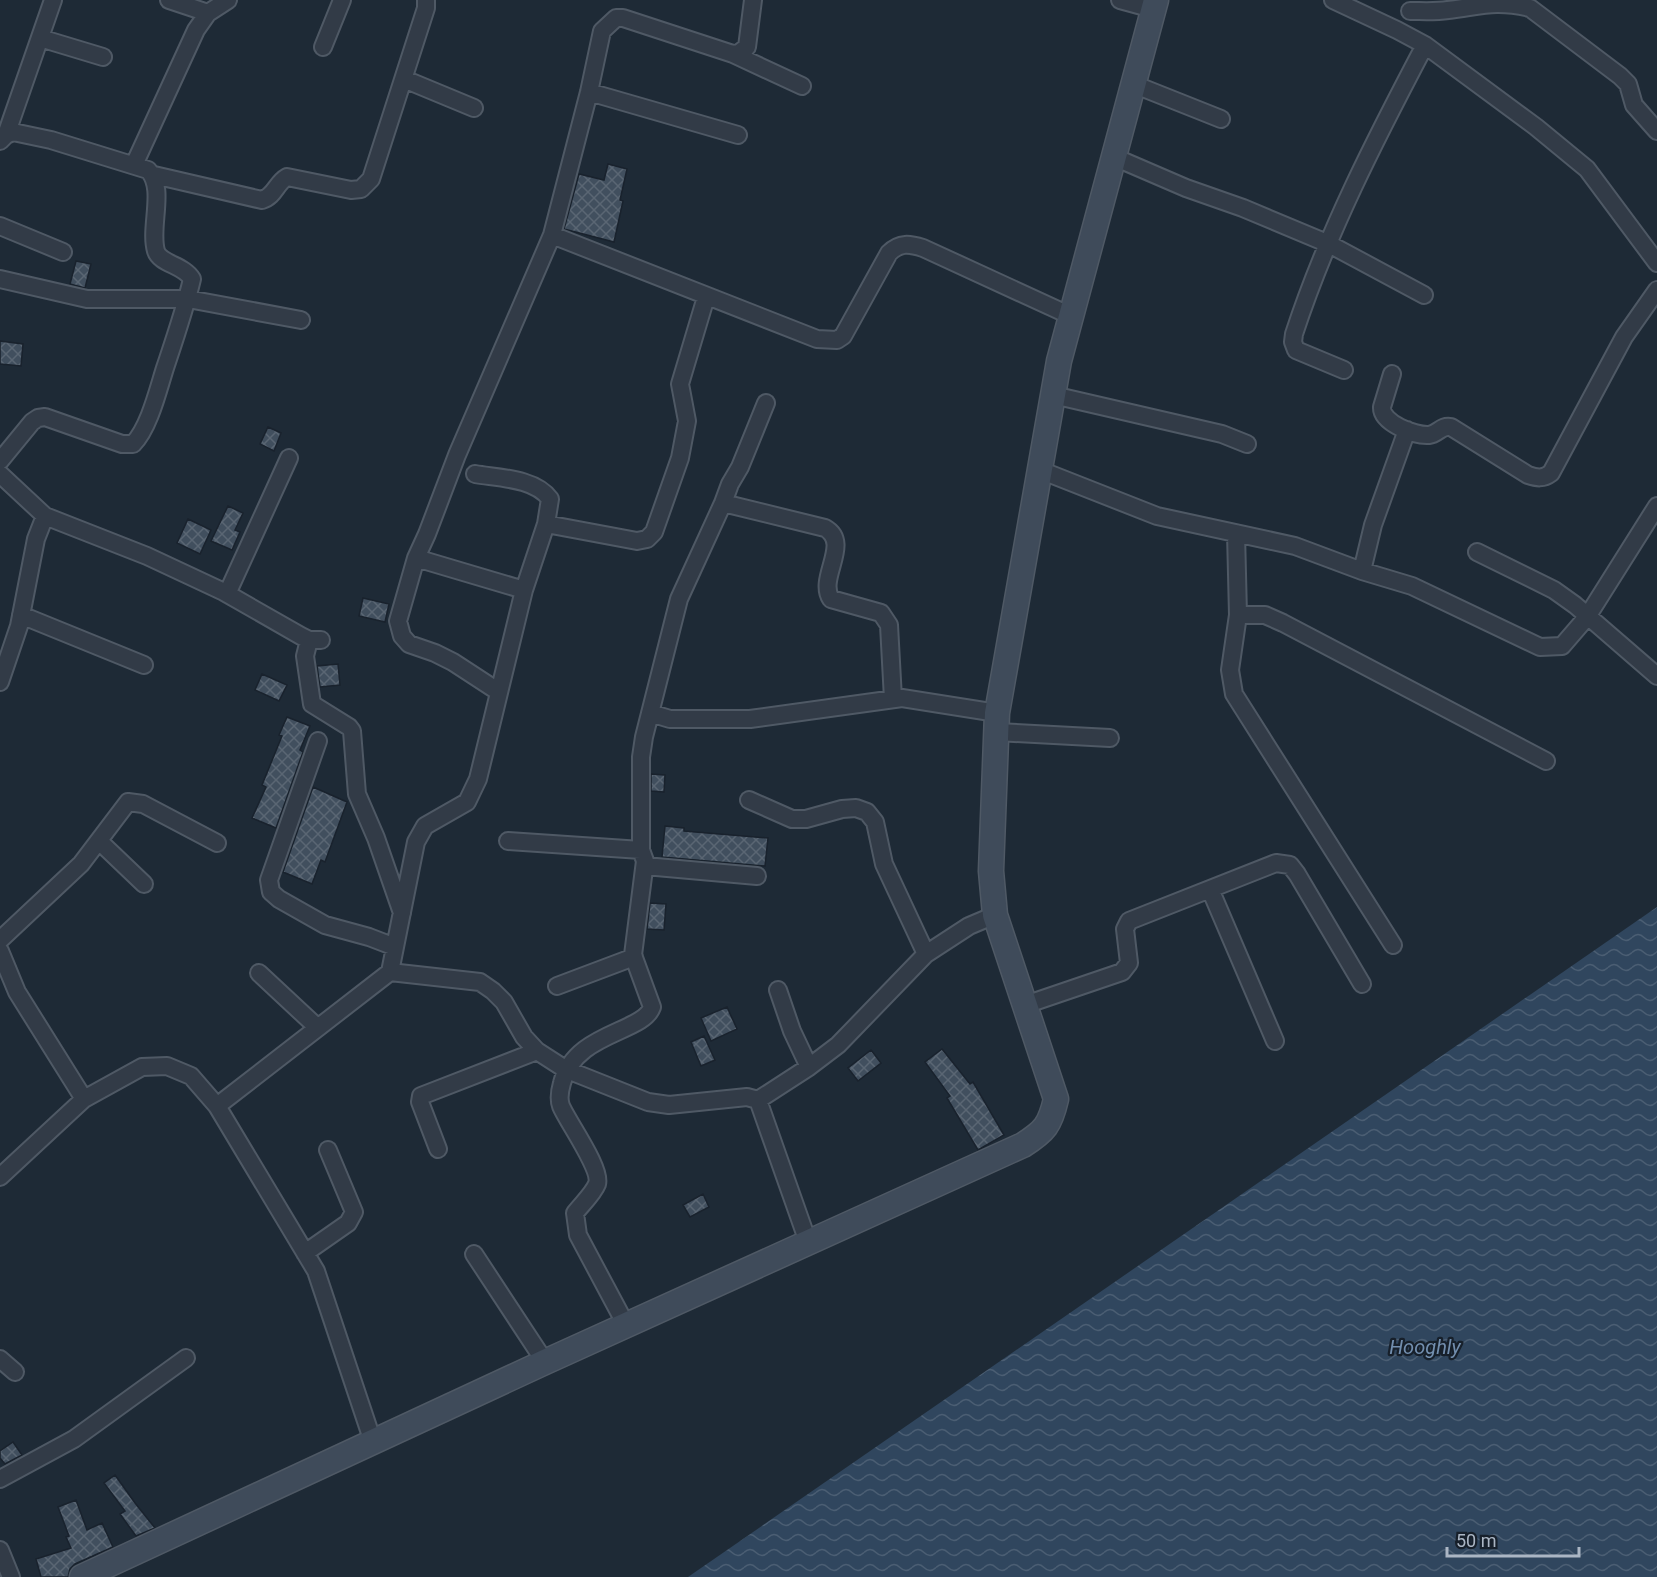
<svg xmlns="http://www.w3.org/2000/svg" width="1657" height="1577" font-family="Roboto,sans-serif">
  <defs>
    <pattern id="water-waves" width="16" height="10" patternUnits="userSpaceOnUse" patternTransform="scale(1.5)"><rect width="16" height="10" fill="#30465e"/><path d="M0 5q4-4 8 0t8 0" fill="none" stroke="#4b5e73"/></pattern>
    <pattern id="building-cross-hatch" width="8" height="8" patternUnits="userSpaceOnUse" patternTransform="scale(1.5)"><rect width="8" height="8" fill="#414f5e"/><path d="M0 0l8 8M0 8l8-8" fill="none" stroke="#5a6673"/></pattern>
  </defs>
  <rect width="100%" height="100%" fill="#1e2a36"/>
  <!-- water -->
  <path fill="url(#water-waves)" d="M1657,907V1577H688Z"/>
  <!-- building -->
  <path fill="url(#building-cross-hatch)" stroke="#19222d" stroke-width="1.5" d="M608,164L627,169L620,200L623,201L614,242L564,229L579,174L604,180Z
    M76,261L91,264L85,288L70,284Z
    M0,341L23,344L21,366L0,364Z
    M268,427L281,433L274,451L260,444Z
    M228,506L243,513L235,530L240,532L232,550L211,541Z
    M188,519L211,530L200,554L177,543Z
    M363,598L389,604L385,622L359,616Z
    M338,664L340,685L320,687L317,666Z
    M262,674L287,685L279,701L255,690Z
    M287,717L310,726L300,750L303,752L276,828L252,818L266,787L262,785L282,736L279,735Z
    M651,774L665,775L664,792L651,791Z
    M313,787L347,802L325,862L321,860L312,884L283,872Z
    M665,826L684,828V831L768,838L765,866L662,857Z
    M650,903L666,904L664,930L647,929Z
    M727,1007L737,1029L711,1041L701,1018Z
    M704,1036L715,1060L701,1066L691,1042Z
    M942,1049L970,1084L973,1082L1004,1135L978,1150L947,1098L950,1096L925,1062Z
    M871,1050L881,1063L858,1081L848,1068Z
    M703,1194L709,1207L690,1217L683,1205Z
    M13,1442L22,1455L5,1464L0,1458V1451Z
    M115,1475L135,1503L155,1528L136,1536L120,1514L125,1511L104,1483Z
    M76,1500L87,1530L102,1523L113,1547L75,1564L70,1569L68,1577H41L36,1559L71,1548L66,1537L69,1536L58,1507Z"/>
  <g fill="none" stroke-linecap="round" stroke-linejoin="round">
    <!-- street casing -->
    <g stroke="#4f5965" stroke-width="20">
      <path id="street" d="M169,0L208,13
        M1120,0L1153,9
        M1333,0L1397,30L1425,45L1536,127L1587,169L1657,263
        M1410,11C1422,11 1435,12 1448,10C1482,6 1495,0 1530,8L1620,76L1628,84L1634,105L1657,131
        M40,38L103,57
        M323,47L342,0
        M733,54L802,86
        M404,79L474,108
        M1133,84L1221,119
        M589,92L738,135
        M6,135L53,0
        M0,141L6,135L13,132L51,140L148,170C166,188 149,227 156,251C160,264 184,265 192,279C185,309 175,338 165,368C158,390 149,428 133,444H122L45,417L38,418L32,422L0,461
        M1114,157L1186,188L1243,208L1329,244L1424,295
        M134,165L196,30L208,13L228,0
        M154,175L262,200C275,196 276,183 287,177L351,190L361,189L371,179L426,8V0
        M0,226L63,252
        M552,235L817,339L837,340L843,336L889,253C900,242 910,244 923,248L1071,316
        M0,279L87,299H188L301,320
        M1344,370L1296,350L1293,342L1294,334C1327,233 1376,138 1425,45
        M1392,374L1382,407C1381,423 1415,436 1429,435C1438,434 1441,425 1451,427L1528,475C1537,478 1543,479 1551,473L1624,337L1657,290
        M1053,395L1222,434L1247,444
        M1040,470L1157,516L1295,546L1362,571L1412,586L1540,647L1562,646L1587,617L1657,506
        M0,474L45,516L147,556L224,592L301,636L309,640H321
        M723,503L825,528C852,543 817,578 831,599L881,613L889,625L893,699
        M546,524L637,541L647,539L654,532L680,458L687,421L680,384L706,297
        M1236,533L1238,615L1230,670L1234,694L1393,945
        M1477,552L1554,590L1575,605L1657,676
        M416,558L524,590
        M1362,571L1373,525L1407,430
        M227,594L289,458
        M21,615L144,665
        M1238,615H1265L1283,623L1546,761
        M309,640L305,656L312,704L349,727L352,731L357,794L376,838L402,913
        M0,682L19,626L36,539L45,516
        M499,692L453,662L435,653L409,644L402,636L398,621L416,558L427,534L457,455L552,235L589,92L602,31L616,18H623L733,54L739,53L747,47L753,0
        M650,713L670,719H750L902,698L997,713
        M997,732L1110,738
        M318,741L269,880L271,892L279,899L325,925L369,937L395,947
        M749,800L792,819H806L842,809L856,808L867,812L875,822L884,864L926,954
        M99,841L144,884
        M508,841L641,850
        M645,866L757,876
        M1210,889L1275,1041
        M0,940L81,864L128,802L143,804L217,843
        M0,951L17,992L84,1099
        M390,972L480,982L493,991L504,1002L524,1037L537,1051L565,1069L648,1102L669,1105L747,1097L758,1100L809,1067L838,1045L926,954L969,926L995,915
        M259,973L318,1028
        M557,986L634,957
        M778,990L792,1031L809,1067
        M1025,1005L1122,972L1129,963L1125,929L1129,921L1276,863L1290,865L1297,874L1362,984
        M758,1100L808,1242
        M217,1106L390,972L416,842L425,826L467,802L478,779L524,590L546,524L550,499C535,478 498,478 475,474
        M438,1149L420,1102L421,1096L537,1051
        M0,1177L84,1099L142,1067L167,1066L191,1076L217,1106L316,1271L373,1442
        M305,1253L348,1223L354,1212L328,1150
        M474,1254L545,1362
        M626,1325L578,1235L575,1213C581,1205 593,1194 597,1184C602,1169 567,1121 561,1106C558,1098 560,1090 562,1083C575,1032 643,1033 652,1007L633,955L645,861L641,850V757L644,737L679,599L723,503L730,484L740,467L766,403
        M0,1359L15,1372
        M0,1479L74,1439L186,1358
        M0,1550L11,1577"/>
    </g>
    <!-- secondary casing -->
    <g stroke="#4f5965" stroke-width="27">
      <path id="secondary" d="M82,1577L545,1362L1023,1145C1045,1131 1050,1125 1056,1099L995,915L991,871L997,713L1059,361L1156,0"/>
    </g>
    <!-- street -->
    <use href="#street" stroke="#323b47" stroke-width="16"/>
    <!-- secondary -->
    <use href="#secondary" stroke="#3f4b5a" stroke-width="24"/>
  </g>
  <g text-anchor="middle" stroke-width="4.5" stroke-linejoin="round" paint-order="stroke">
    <!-- water labels -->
    <g font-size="20" font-style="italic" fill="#728eae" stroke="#17202b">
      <text x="1425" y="1354">Hooghly</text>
    </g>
  </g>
  <!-- scale -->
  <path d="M1447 1547v9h132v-9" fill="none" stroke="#abb6c4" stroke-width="3"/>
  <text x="1456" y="1547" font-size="18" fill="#abb6c4" stroke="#17202b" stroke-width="4.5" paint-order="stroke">50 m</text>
</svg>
